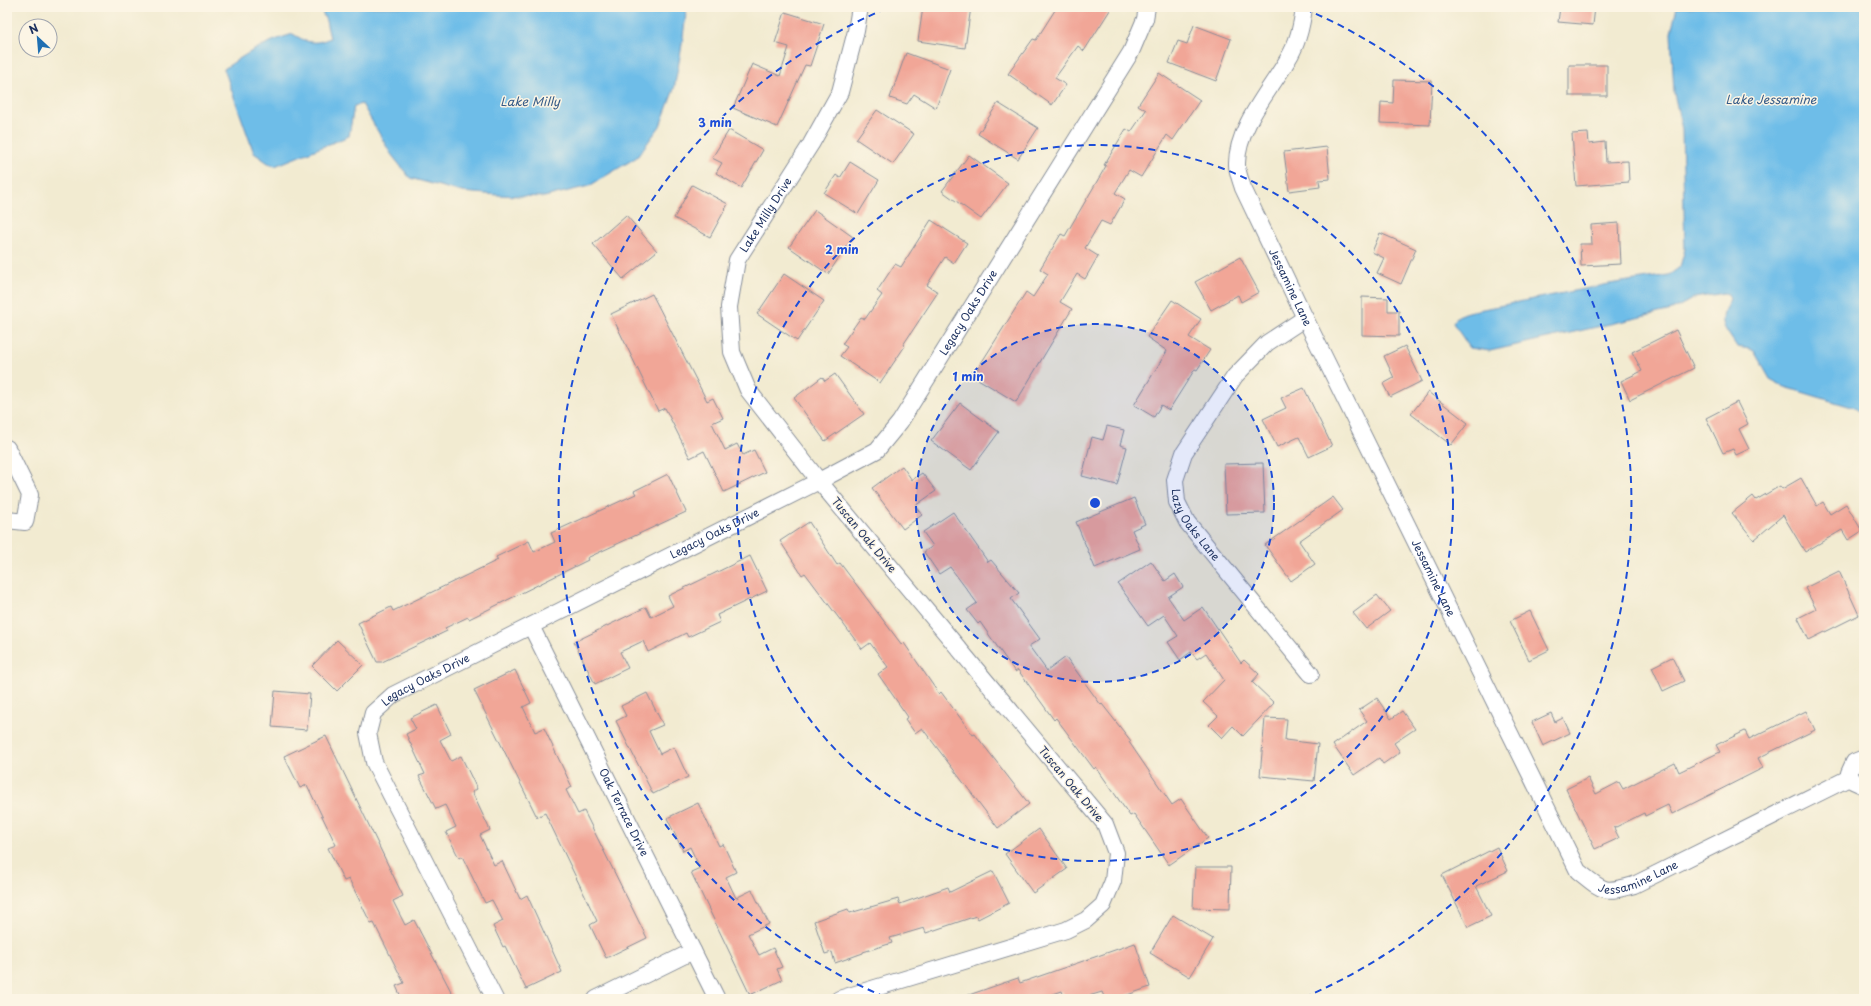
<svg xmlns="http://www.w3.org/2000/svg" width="1871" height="1006" font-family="'Playpen Sans',sans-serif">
  <rect width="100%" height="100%" fill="#fcf5e5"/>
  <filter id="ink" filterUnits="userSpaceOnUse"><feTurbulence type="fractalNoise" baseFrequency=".025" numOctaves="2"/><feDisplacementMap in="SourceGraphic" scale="8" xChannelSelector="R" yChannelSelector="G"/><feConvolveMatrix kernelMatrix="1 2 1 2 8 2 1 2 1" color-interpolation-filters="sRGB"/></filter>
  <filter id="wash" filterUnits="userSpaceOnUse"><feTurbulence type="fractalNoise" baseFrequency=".012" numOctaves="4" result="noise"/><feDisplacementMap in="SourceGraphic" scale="16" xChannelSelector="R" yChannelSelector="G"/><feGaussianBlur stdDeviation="0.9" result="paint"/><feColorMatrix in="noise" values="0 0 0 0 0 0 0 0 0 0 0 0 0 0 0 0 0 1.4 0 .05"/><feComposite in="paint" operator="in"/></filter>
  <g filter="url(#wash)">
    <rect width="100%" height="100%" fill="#f2ebd1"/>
    <!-- water -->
    <path fill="#6ebde8" stroke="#4476a3" d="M320,7H687L681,51L674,89L660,126L637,157L589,186L544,197L498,195L462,192L410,178L391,154L362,104L354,106L349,136L275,166L268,163L254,153L224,69C247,53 265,42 293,34C307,43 315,45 330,38L326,21Z
      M1677,7H1864V416L1855,408L1785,387L1770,379L1754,351L1750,349L1737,347C1723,324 1717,325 1730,299L1728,294L1724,293L1694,298L1672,310L1490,351L1470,348L1453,323L1458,316L1468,312L1609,284L1669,275L1680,267L1685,249L1682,129L1674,93L1671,33Z"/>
    <g id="blocks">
      <!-- building -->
      <path fill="#f1a697" d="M923,7H971L965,48L918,41Z
        M1057,7H1112L1084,51L1078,46L1055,78L1066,85L1052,105L1008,74L1033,39L1036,40Z
        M1560,7H1595L1593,25L1558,22Z
        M785,12L824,24L810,66L805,65L777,127L733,108L752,64L780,76L789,47L775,43Z
        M1194,25L1231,39L1216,81L1169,63L1178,41L1187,44Z
        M906,53L950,69L936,108L914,94L907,104L890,98Z
        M1569,65H1607V96H1569Z
        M1159,73L1200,100L1173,140L1167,135L1141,177L1129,170L1115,193L1125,199L1110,225L1101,221L1085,248L1098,256L1085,279L1077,274L1060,302L1072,309L1016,402L973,376L1026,292L1033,297L1048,274L1040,269L1061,234L1065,236L1106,166L1104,165L1126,129L1131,132L1146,110L1138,105Z
        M1394,80L1432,81L1430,125L1380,123L1381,102L1393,103Z
        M998,103L1038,128L1018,159L978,134Z
        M877,110L914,134L893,164L856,139Z
        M729,130L763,150L741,188L716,173L722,163L712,158Z
        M1588,133L1589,144L1605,142L1606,162L1628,161L1629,182L1576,186L1572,134Z
        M1327,147L1330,179L1319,180L1320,187L1289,191L1284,152Z
        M969,155L1008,183L981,219L942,191Z
        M850,162L879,180L858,214L824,193L836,175L840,178Z
        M692,185L728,204L710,237L674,218Z
        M815,210L853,237L828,274L789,247Z
        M626,215L657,251L623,279L593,244Z
        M931,220L967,243L954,263L945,257L927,285L938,292L903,345L905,346L880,383L840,356L847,347L842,344L861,317L865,319L882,295L877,291L895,264L901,267Z
        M1619,223L1621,264L1581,266L1580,244H1592L1591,225Z
        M1380,233L1416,249L1401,284L1377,273L1384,258L1372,252Z
        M1240,257L1259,292L1241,302L1238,295L1211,310L1195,282Z
        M784,274L824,301L797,341L757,314Z
        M652,294L707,401L713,398L723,418L712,423L725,450L737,444L743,455L754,450L765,472L724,492L704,451L690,458L665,408L658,411L611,314Z
        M1362,297L1388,298V311H1399V336L1362,335Z
        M1172,300L1201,319L1189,337L1210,350L1197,370L1195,369L1169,410L1161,405L1154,417L1134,405L1167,351L1147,337Z
        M1676,330L1694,368L1630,400L1621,381L1642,371L1632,352Z
        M1405,346L1422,381L1390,397L1383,384L1394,378L1384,356Z
        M835,374L864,414L825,441L794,398L822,377L825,381Z
        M1304,388L1332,446L1309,457L1299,437L1277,447L1263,419L1286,408L1281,398Z
        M1428,392L1468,423L1451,445L1411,414Z
        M1737,402L1748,424L1739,429L1749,449L1736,455L1733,449L1723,453L1706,418Z
        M960,403L999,432L971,470L931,441Z
        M1107,426L1124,430L1120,445L1127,447L1117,485L1082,476L1092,437L1103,440Z
        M1263,463L1265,513L1226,514L1224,464Z
        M902,466L912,480L922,473L936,491L915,506L922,515L903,529L872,488Z
        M668,474L686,512L587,558L588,560L469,619L468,617L445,628L447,631L424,642L382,662H377L358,623L391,607L393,611L498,560L496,557L529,541L534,552L555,542L551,533L636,494L634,491Z
        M1801,478L1817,506L1823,502L1830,514L1846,504L1862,531L1848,540L1842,530L1805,552L1783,515L1754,540L1732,513L1753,496L1756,500L1780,486L1782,489Z
        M1333,497L1343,510L1299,541L1315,564L1291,581L1265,545Z
        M1134,498L1145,524L1132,530L1140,549L1095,568L1076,522Z
        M953,512L988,562L991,560L1019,593L1011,599L1040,639L1029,646L1047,671L1066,657L1101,705L1102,704L1131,741L1129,742L1172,805L1181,799L1208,838L1169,865L1134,814L1130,816L1096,767L1094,769L1056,718L1054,720L1018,670L1015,672L980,622L978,624L967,610L977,603L950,567L939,574L924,552L933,546L923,532Z
        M809,522L837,565L840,563L902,645L904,643L939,694L941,692L973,735L975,734L1029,804L998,828L922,728L915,733L905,719L908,717L878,674L888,667L870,643L862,649L805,573L802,575L780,541Z
        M750,556L767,591L717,615L720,622L688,637L686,633L648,652L643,641L620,652L628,668L595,684L574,642L646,607L651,617L673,606L668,596Z
        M1151,561L1165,581L1175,574L1183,587L1168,597L1184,620L1203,607L1241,663L1244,660L1259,674L1252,682L1274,703L1243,736L1233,726L1222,738L1209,725L1218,716L1203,702L1224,680L1206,653L1197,659L1191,652L1180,660L1168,642L1178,636L1164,615L1148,626L1118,584Z
        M1839,571L1859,615L1809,640L1798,618L1816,609L1805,588Z
        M1377,595L1390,611L1366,629L1353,613Z
        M1530,611L1549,650L1529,660L1510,621Z
        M337,640L363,665L337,691L312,666Z
        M1672,657L1684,681L1663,691L1652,667Z
        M515,670L531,703L523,707L535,732L544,728L572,787L566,790L578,814L584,811L647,938L606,958L590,925L597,921L545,813L537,817L474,690Z
        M275,691L310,694L307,730L272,727Z
        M647,693L663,725L649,731L660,754L674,747L688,777L653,794L616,721L626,716L621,706Z
        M1377,698L1391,719L1402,711L1415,729L1394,743L1400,752L1383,764L1379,758L1354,775L1333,745L1367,721L1359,710Z
        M437,705L451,734L440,740L451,761L461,756L477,789L472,792L490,830L480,835L494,865L502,861L520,899L527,895L562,972L526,989L505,946L503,947L493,926L503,921L492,900L485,903L462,856L459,858L446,832L456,827L445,805L436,809L419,776L425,774L406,734L416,729L410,718Z
        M1806,711L1815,730L1758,758L1763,768L1672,814L1668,805L1645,816L1644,813L1614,828L1619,838L1595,849L1566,789L1588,778L1596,794L1619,782L1623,789L1675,763L1679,772L1720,752L1716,745L1745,731L1749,739Z
        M1551,713L1555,722L1563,718L1570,733L1543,746L1532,722Z
        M1265,718L1287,719L1285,740L1318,744L1314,781L1260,776Z
        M326,736L403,896L393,901L405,925L414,920L455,999H402L396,986L404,983L374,923L371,924L349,879L344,881L328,848L336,845L307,785L300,788L284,756Z
        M698,803L719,846L723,844L736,872L726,877L736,898L752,890L769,924L748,934L759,955L773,948L782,967L777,969L782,980L750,995L691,872L700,868L690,847L683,851L667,818Z
        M1039,829L1067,869L1033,893L1005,854Z
        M1497,847L1508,871L1476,886L1491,916L1468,927L1442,875Z
        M1195,867H1231L1230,909L1193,908Z
        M993,871L1009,903L978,919L976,916L926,933L924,928L890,938L892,943L863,952V953L835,963L832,952L825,954L814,921L848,909L850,913L898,899L900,904L948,887L950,892Z
        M1173,915L1213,939L1190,977L1150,953Z
        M1135,943L1150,987L1116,999H1105L1102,992L1079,999H1065L1062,991L1039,999H963V997L1018,978L1020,983Z"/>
    </g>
  </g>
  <g filter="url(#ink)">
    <use href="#blocks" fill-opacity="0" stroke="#868d98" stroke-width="1"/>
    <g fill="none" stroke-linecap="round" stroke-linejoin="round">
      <!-- street casing -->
      <g stroke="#868d98" stroke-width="18">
        <g id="street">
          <path id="s1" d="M1304,7C1302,25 1298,43 1288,59C1271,89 1236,128 1237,165C1237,172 1241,181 1243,188L1305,318L1578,871C1603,891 1603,894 1634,885L1851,777"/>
          <path id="s2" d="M1305,318L1267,343L1235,376L1184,453L1175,480L1177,502L1187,522L1311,674"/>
          <path d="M7,448L30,495L25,522L7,520"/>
          <path id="s3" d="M531,626L717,999"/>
          <path d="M1864,758L1854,762L1849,773L1853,781L1864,786"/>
          <path id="s4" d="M495,999L374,762L368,733L373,713L393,695L819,481L877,450L900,422L1131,52L1145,19L1147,7"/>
          <path d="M596,999L693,951"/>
          <path id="s5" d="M839,999L1066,930L1086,920L1103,905L1113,881L1116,853L1105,824L819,481L748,390L732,352L729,307L737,260L811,144L840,92L856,31L860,7"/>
        </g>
      </g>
      <!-- street -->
      <use href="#street" stroke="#fff" stroke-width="16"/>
    </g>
  </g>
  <!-- distance rings -->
  <circle cx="1095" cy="503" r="179" fill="#1d4ed8" fill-opacity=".12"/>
  <g fill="none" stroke="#1d4ed8" stroke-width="2" stroke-dasharray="7 5">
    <circle cx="1095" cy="503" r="179"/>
    <circle cx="1095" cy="503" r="358"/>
    <path d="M885 997A537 537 0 0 1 885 9M1305 9A537 537 0 0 1 1305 997"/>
  </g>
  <g text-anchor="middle" stroke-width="3" stroke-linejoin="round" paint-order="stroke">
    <!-- street labels -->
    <g font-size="11" fill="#1b2f5e" stroke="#fcf5e5">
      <text dy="4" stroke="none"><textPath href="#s5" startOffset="1117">Lake Milly Drive</textPath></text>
      <text dy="4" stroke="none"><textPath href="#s1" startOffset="308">Jessamine Lane</textPath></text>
      <text dy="4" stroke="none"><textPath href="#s4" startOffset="1051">Legacy Oaks Drive</textPath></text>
      <text dy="4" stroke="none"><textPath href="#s2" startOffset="263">Lazy Oaks Lane</textPath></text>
      <text dy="4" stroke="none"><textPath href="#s4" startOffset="703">Legacy Oaks Drive</textPath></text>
      <text transform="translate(864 535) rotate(50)" y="4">Tuscan Oak Drive</text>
      <text dy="4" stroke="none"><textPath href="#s1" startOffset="632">Jessamine Lane</textPath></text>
      <text dy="4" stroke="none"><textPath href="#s4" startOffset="379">Legacy Oaks Drive</textPath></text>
      <text transform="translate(1071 784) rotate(50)" y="4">Tuscan Oak Drive</text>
      <text dy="4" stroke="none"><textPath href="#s3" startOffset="208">Oak Terrace Drive</textPath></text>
      <text dy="4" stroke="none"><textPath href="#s1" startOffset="1027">Jessamine Lane</textPath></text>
    </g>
    <!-- water labels -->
    <g font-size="12" font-style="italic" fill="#345a87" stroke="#fcf5e5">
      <text x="1771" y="104">Lake Jessamine</text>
      <text x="530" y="106">Lake Milly</text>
    </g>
  </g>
  <circle cx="1095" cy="503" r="6" fill="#1d4ed8" stroke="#fcf5e5" stroke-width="2"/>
  <g font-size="12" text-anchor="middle" font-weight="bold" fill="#1d4ed8" stroke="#fcf5e5" stroke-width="3" stroke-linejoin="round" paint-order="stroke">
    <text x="715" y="127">3 min</text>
    <text x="842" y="254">2 min</text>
    <text x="968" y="381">1 min</text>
  </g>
  <!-- margin -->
  <rect width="1871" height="1006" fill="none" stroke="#fcf5e5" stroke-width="24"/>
  <!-- north arrow -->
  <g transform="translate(38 38) rotate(334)"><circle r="19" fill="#fcf5e5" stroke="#a2a6af"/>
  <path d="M0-3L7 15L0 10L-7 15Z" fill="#1f6fb2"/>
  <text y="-6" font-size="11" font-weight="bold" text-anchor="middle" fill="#1b2f5e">N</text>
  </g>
</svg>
